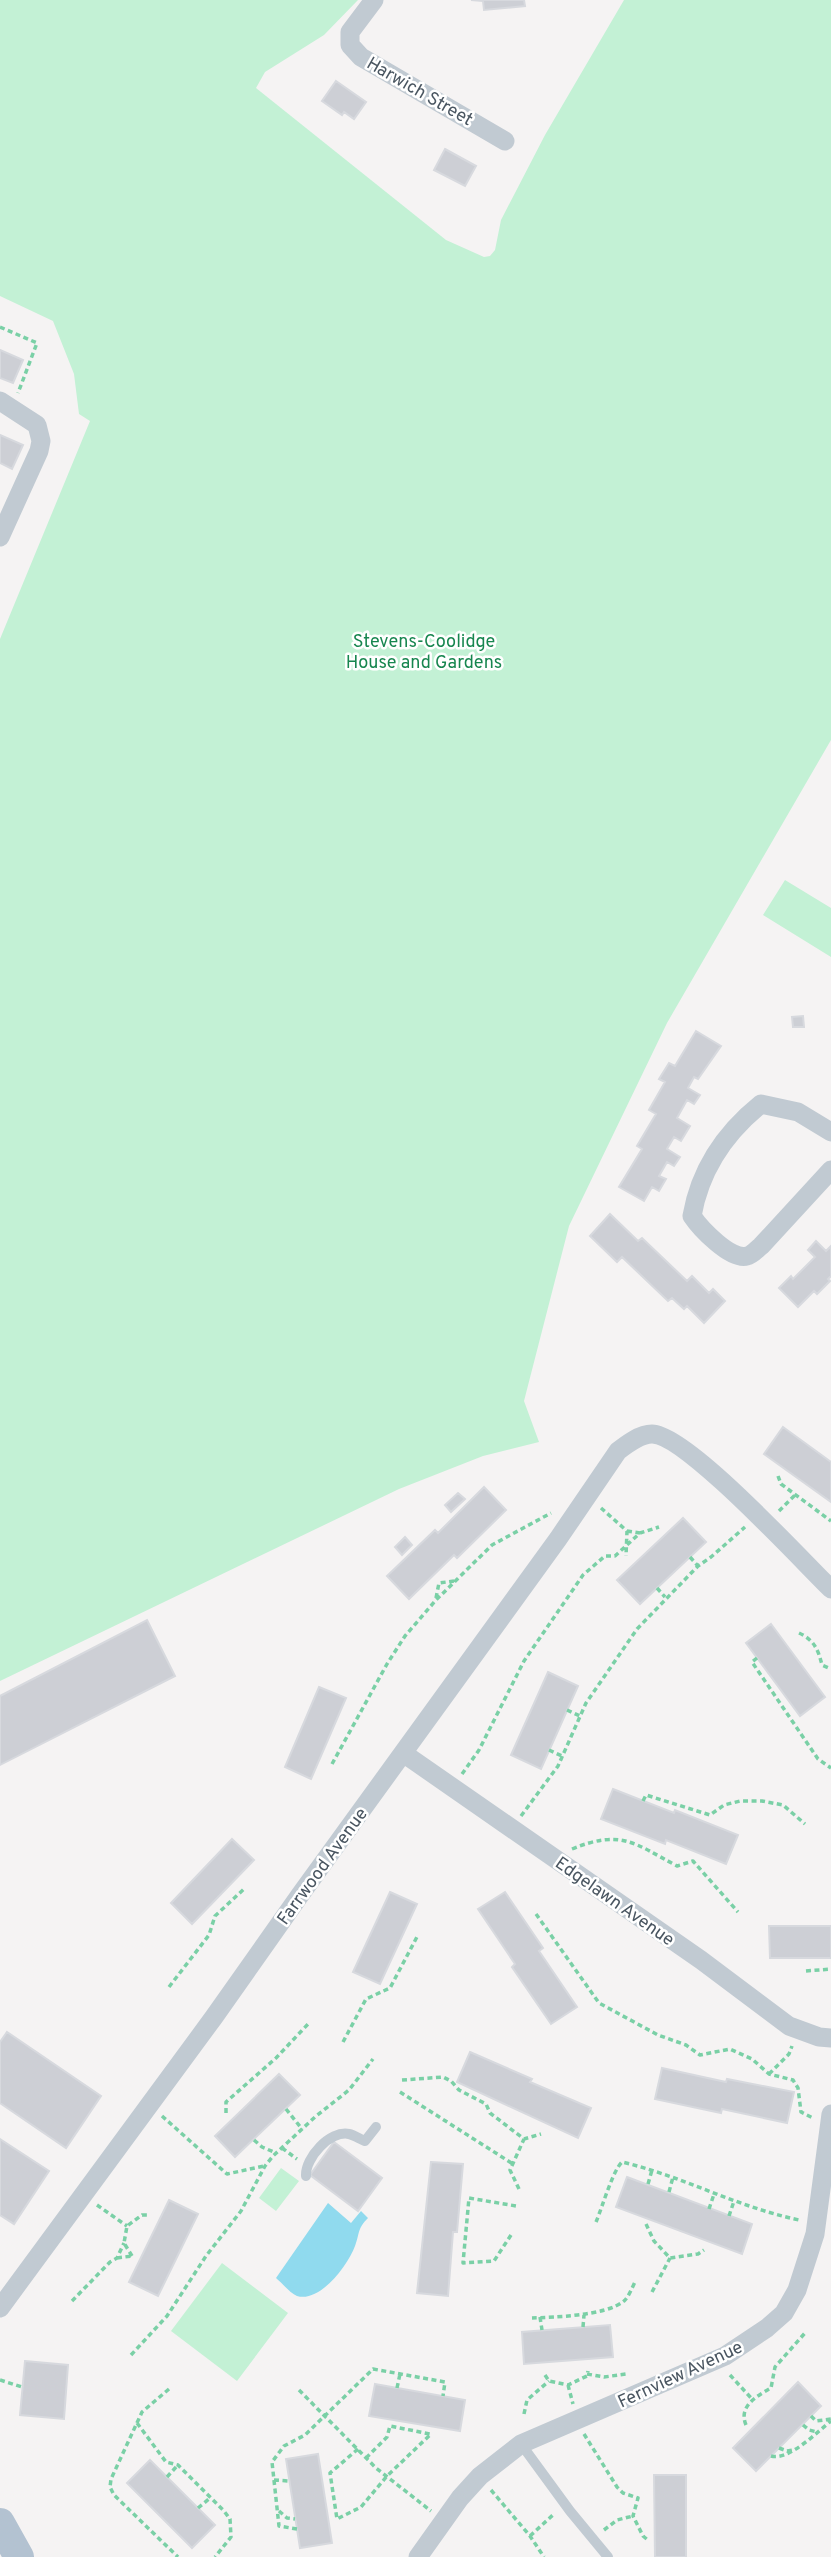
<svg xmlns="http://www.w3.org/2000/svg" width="831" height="2557" font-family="Overpass,sans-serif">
  <rect width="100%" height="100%" fill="#f5f3f3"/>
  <!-- green -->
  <path fill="#c3f1d5" d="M0,0H358L324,35L265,72L256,88L446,240L484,257L490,256L495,250L501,220L545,135L624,0H831V740L667,1023L569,1226L524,1401L539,1442L483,1456L399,1489L0,1681V639L90,421L79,414L74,374L53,321L0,296Z
    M785,880L831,908V957L763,915Z
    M281,2168L299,2181L276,2211L259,2198Z
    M222,2263L288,2313L237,2381L171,2331Z"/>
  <!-- water -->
  <path fill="#90daee" d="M328,2203L351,2223L361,2211L368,2218C357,2229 360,2233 355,2246C348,2265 320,2303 297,2296C290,2293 282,2283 276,2278Z"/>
  <!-- building -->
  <path fill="#cdcfd5" stroke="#d7d9de" stroke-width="2" d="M471,0H524L525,6L484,10L483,1Z
    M336,81L366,102L354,119L344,112L342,115L322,101Z
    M445,149L476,166L465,186L434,170Z
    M0,350L23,360L13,383L0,378Z
    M0,435L23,445L12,469L0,463Z
    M803,1016L804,1027H793L792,1017Z
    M696,1031L721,1046L698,1079L694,1077L688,1088L700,1095L694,1104L687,1100L677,1118L690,1126L681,1141L674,1137L667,1149L680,1157L674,1166L667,1162L659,1176L666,1179L659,1191L652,1187L644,1201L619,1187L642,1149L637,1146L656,1114L649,1110L665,1082L659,1079L669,1063L675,1066Z
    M610,1214L638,1241L642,1238L687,1281L692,1276L709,1293L713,1289L725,1301L704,1323L687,1306L684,1309L672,1298L668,1301L622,1257L617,1262L590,1236Z
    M816,1241L826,1251L831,1246V1276L828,1279L830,1281L817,1294L814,1291L798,1307L779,1288L791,1276L793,1279L815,1257L808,1250Z
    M783,1427L831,1462V1502L764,1454Z
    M484,1487L506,1510L457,1558L454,1555L409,1599L387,1576L435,1530L438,1533Z
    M458,1493L465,1499L451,1512L445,1505Z
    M683,1518L706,1542L640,1604L617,1580Z
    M405,1537L412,1545L402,1555L395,1547Z
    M147,1620L175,1676L0,1765V1696Z
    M771,1624L825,1697L800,1716L746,1643Z
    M548,1672L578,1686L541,1769L511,1755Z
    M319,1687L346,1698L311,1779L285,1767Z
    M613,1789L674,1813L675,1810L738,1835L726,1864L666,1840L665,1844L601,1819Z
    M232,1839L254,1860L192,1924L171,1903Z
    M390,1892L417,1904L380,1984L353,1972Z
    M505,1892L543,1948L539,1951L577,2007L551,2024L512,1967L515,1964L478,1909Z
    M769,1926H831V1958H770Z
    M7,2032L101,2096L66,2148L0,2103V2042Z
    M470,2052L532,2079L530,2082L591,2108L578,2138L457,2082Z
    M662,2068L726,2082L727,2079L794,2092L787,2123L722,2109L721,2113L655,2099Z
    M279,2074L300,2095L235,2157L215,2136Z
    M0,2139L49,2171L14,2224L0,2215Z
    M334,2142L382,2178L358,2211L310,2175Z
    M431,2162L463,2164L457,2232H453L448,2296L417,2293Z
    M627,2177L752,2224L742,2254L616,2207Z
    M169,2200L198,2214L158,2296L129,2282Z
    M610,2325L613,2357L524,2364L522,2332Z
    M25,2361L68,2365L64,2419L20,2415Z
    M798,2382L821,2406L756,2471L733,2448Z
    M375,2384L465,2400L460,2431L369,2416Z
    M318,2454L332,2543L300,2548L286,2459Z
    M150,2460L215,2525L192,2548L127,2483Z
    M654,2475H686V2557H655Z"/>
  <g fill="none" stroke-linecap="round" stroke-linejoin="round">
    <!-- path -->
    <path stroke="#7ad0a6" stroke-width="3.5" stroke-dasharray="5 3.5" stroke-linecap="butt" d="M0,327L37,343L18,393
      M778,1476L781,1484L831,1521
      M601,1508L627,1531L626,1556
      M779,1511L795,1495
      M627,1531L640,1533
      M690,1557L698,1566
      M657,1588L665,1597
      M436,1598L439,1583L454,1581
      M799,1633C814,1640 818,1649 822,1665L831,1669
      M757,1658L752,1662L818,1759L831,1768
      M567,1710L580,1716
      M549,1750L562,1756
      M332,1764L387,1664L405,1636L436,1600L492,1545L551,1513
      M462,1774L479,1750L524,1661L583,1575L605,1556H615L640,1533L659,1527
      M643,1801L646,1795L710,1815L724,1805L740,1801H762L783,1805L805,1824
      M521,1816L558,1766L586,1703L637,1629L698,1566L711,1557L745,1527
      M572,1849C621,1829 634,1843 677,1866L693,1861L738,1912
      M536,1914L599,2003L658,2035L686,2045L700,2055L730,2049L752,2059L769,2074L793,2080L798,2088L801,2112L813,2118
      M806,1971L831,1969
      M169,1987L209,1935L215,1916L244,1889
      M343,2042L366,1999L390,1988L418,1935
      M769,2074L789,2054L792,2046
      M402,2080L443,2077L451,2081L459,2090L486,2104L490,2113L524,2139L541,2134
      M400,2092L513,2164
      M286,2109L302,2129
      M226,2113V2102L276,2058L309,2023
      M162,2116L227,2174L264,2166
      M254,2140L262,2147L276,2153
      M282,2148L297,2159
      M648,2184L652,2170
      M519,2189L510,2170L524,2139
      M669,2192L673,2177
      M97,2205L127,2226
      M709,2209L714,2194
      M729,2216L734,2201
      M596,2222C602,2208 613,2170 622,2162C682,2176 737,2207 799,2220
      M646,2224L654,2241L670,2258L698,2254L704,2250
      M511,2235L494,2261L463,2263L469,2198L516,2206
      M132,2256L124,2243L127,2226L142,2215H150
      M117,2258L132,2256
      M652,2292L670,2258
      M72,2301L110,2262L117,2258L124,2243
      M540,2317L542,2330
      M532,2318C554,2317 606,2316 624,2301C628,2298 632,2288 635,2282
      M583,2327L584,2315
      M131,2355L167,2316L206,2256L241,2211L265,2166L273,2156L315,2117L349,2090L373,2059
      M587,2374L604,2377L626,2374
      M545,2375L549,2381L568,2385L587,2376L588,2371
      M730,2375L752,2399
      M0,2380L22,2387
      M568,2385L573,2404
      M397,2388L400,2374
      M169,2389L142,2412L111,2479L110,2487L114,2495L178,2557
      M299,2390L376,2468L431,2511
      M524,2414L527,2400L549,2381
      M811,2416L816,2421L831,2419
      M137,2423L166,2462L178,2465L224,2511L230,2519L231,2537L215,2557
      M746,2425C738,2406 757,2396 771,2388L775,2367L805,2333
      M803,2425L809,2430L817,2432
      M584,2434L617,2487L623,2493L638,2498L633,2516L643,2536L649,2541
      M779,2448L787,2451L793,2450
      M358,2449L330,2473L337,2519L361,2507L387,2476L431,2434
      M771,2456C789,2461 817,2432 831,2421
      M366,2458L387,2437L390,2426L430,2434
      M167,2477L177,2466
      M274,2480L289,2481
      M491,2490L530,2536L544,2557
      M198,2508L210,2498
      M279,2511L287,2518L295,2519
      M297,2529L279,2526L272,2462L284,2446L305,2435L373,2369L445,2382L443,2396
      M604,2530L617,2520L633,2516
      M530,2536L554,2514"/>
    <!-- lane -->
    <path stroke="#c1cad2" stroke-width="10" d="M306,2176C305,2158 330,2130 349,2134C354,2135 360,2139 365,2141L376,2127
      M521,2444L570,2511L608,2557"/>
    <!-- street -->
    <path stroke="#c1cad2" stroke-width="19" d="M374,0L350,32V45L361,57L505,141
      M0,401L37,425L41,441L39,451L0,537
      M831,1132L798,1112L761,1104C725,1133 700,1170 692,1216C700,1228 731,1261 747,1256C752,1255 757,1249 761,1246L831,1170
      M403,1753L701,1960L789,2026L819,2037L831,2038
      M0,2308L214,2017L300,1895L558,1539L618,1451C627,1444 640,1434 652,1434C686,1434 802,1561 831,1589
      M418,2557L460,2498L480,2476L521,2444L725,2356L767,2328L784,2313L797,2290L815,2234L831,2114"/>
    <!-- primary -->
    <path stroke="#b3c2d1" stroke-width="30" d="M0,2523L19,2557"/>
  </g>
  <g text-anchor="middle" stroke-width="5" stroke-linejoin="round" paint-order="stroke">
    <!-- street labels -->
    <g font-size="18" fill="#4a5661" stroke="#fff">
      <text transform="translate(420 91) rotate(30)" y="6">Harwich Street</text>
      <text transform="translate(322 1866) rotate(-54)" y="6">Farrwood Avenue</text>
      <text transform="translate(615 1901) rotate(35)" y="6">Edgelawn Avenue</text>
      <text transform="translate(680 2374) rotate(-25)" y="6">Fernview Avenue</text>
    </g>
    <!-- park labels -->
    <g font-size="18" fill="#17864f" stroke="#fff">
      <text x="424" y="647">Stevens-Coolidge<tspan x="424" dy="21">House and Gardens</tspan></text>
    </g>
  </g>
</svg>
